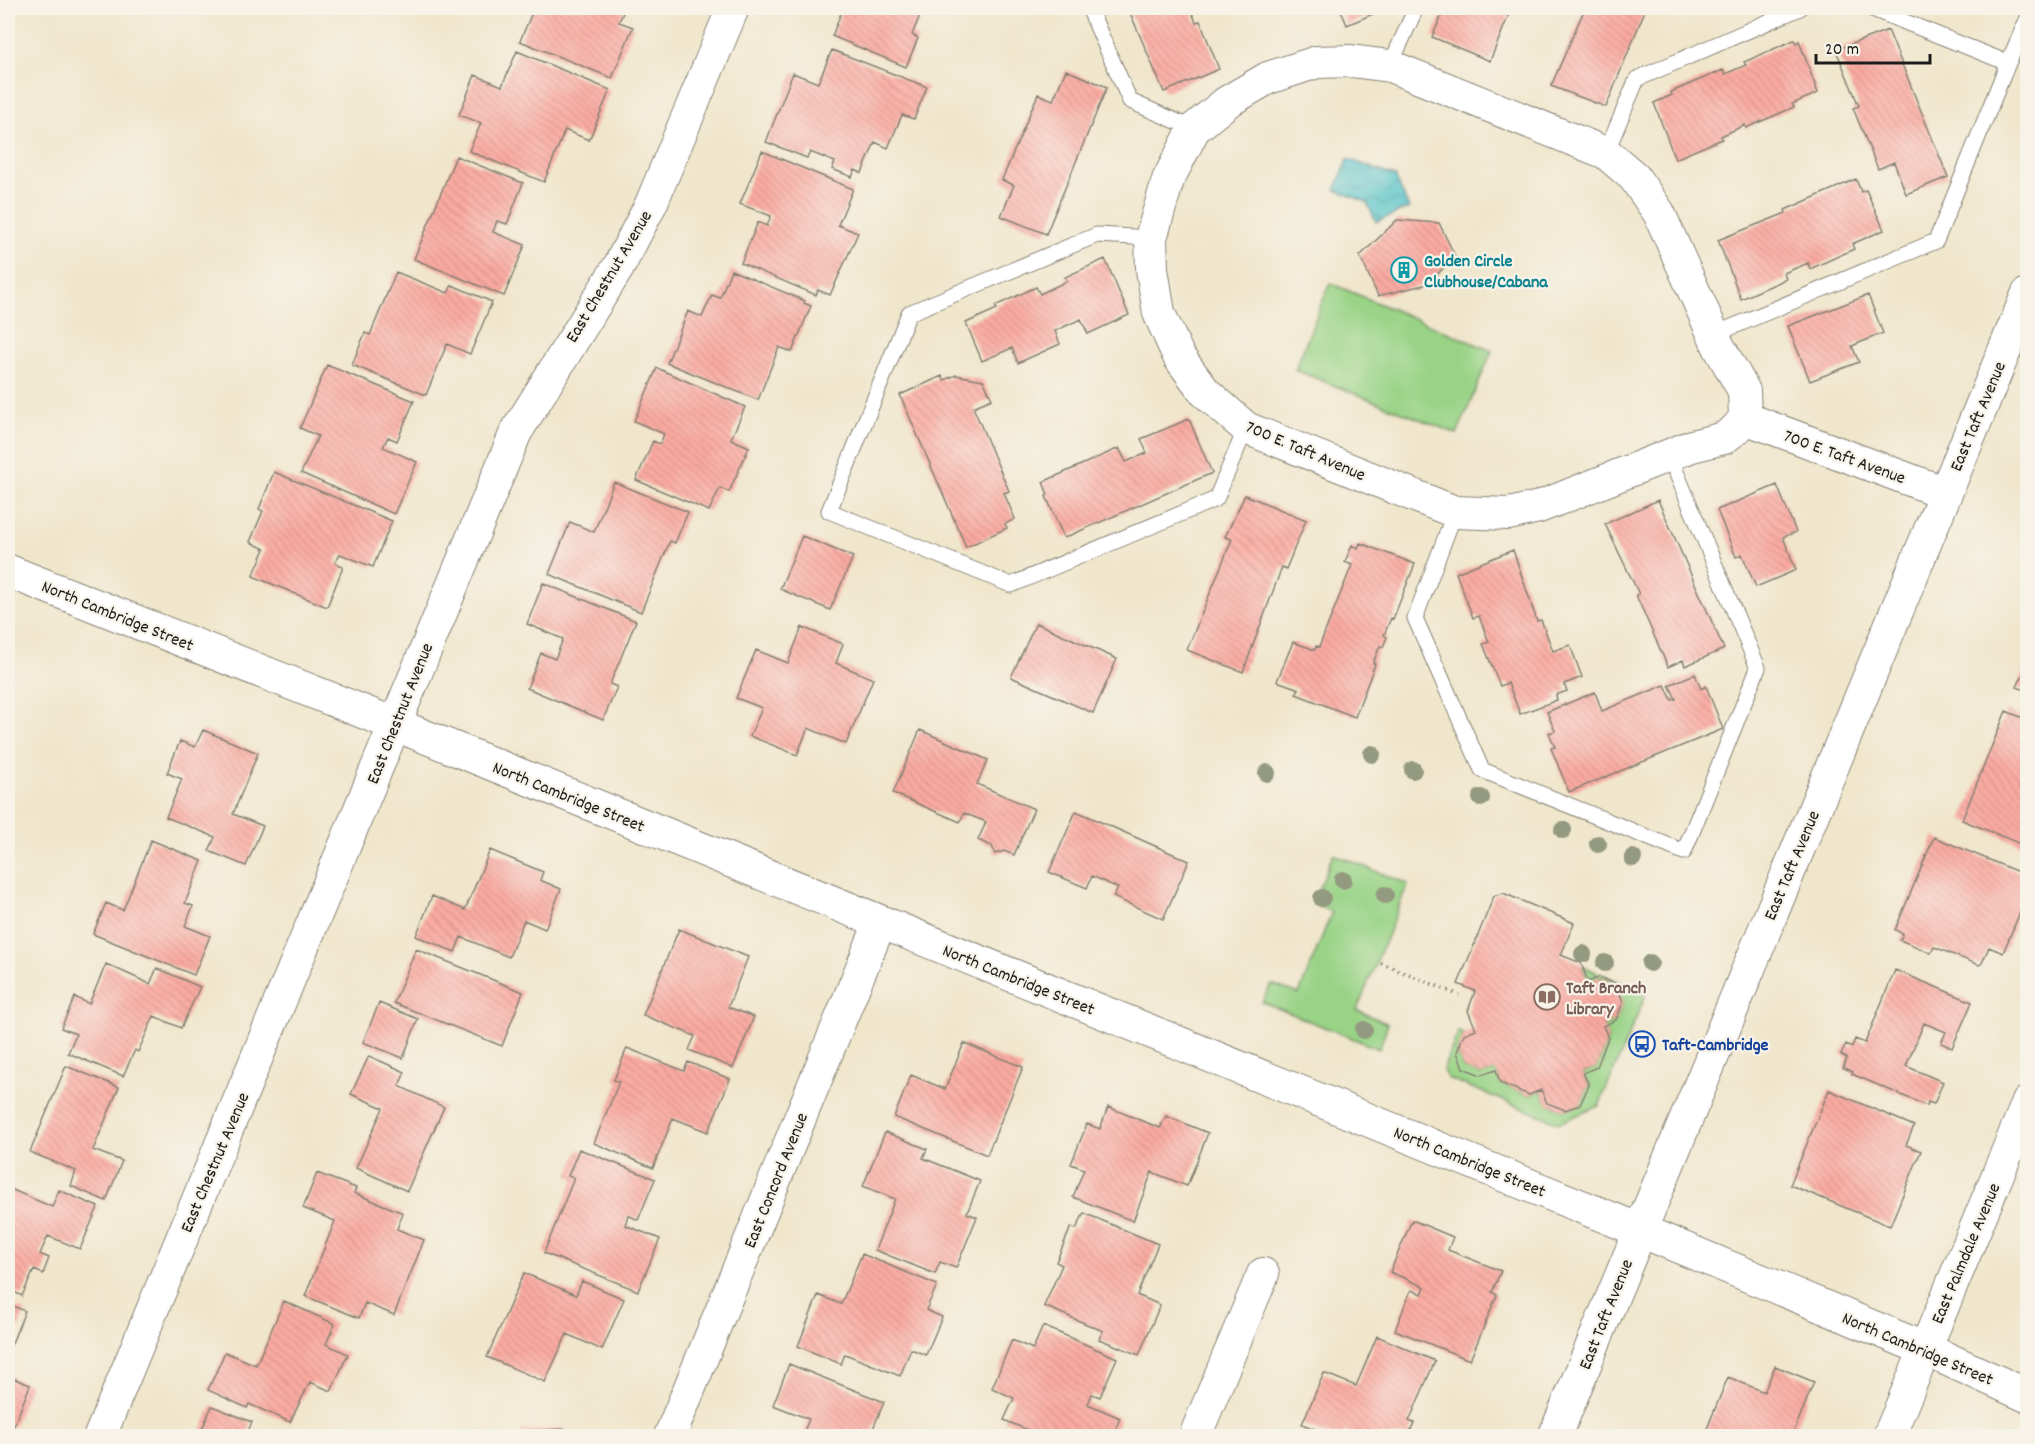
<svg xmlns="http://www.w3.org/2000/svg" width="2035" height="1444" font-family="Dekko,sans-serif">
  <defs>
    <pattern id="water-waves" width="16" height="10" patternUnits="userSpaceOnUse" patternTransform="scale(1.5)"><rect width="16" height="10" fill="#55c3c9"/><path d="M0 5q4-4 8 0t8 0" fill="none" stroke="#49a7ac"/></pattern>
    <pattern id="building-back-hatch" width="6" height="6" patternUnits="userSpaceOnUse" patternTransform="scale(1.5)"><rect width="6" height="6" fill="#faaaa1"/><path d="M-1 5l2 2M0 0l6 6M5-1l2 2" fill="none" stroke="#d6928a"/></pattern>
  </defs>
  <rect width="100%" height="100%" fill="#f7f3e8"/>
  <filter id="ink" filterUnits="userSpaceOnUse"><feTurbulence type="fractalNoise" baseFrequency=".0167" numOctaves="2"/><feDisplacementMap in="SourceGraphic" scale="12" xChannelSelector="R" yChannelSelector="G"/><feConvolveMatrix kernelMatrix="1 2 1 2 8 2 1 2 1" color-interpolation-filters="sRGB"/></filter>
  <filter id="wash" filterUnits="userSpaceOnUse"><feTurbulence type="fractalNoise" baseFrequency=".008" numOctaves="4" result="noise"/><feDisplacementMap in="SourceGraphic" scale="24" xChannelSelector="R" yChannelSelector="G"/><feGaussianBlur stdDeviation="1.35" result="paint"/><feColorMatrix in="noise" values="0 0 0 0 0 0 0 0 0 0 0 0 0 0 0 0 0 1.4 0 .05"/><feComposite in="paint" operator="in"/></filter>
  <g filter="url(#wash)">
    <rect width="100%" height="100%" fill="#f0e6cc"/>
    <!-- green -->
    <path fill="#99d386" stroke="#5a7851" stroke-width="1.5" d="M1330,283L1492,351L1457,434L1295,370Z
      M1333,854L1408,884L1357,1010L1388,1024L1379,1049L1262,1002L1271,985H1275L1299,994L1332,912L1313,904Z
      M1582,966L1641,991L1645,997L1599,1106L1559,1123L1447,1078L1443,1070L1458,1032L1464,1034L1457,1052L1463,1068L1481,1075L1496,1070L1500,1083L1529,1095L1541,1090L1547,1103L1564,1110L1580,1105L1589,1085L1583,1073L1597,1067L1608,1038L1603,1026L1616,1020L1623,1002L1615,984L1599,977L1588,982Z"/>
    <!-- water -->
    <path fill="url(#water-waves)" stroke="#387072" stroke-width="1.5" d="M1348,159L1395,176L1409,208L1376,222L1367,202L1335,190Z"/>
    <g id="blocks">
      <!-- building -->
      <path fill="url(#building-back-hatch)" d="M534,8H625L619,22L633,27L612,78L520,41Z
        M843,8H923L912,35L918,38L906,67L832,36Z
        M1128,8H1190L1196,22L1200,21L1219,69L1164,92Z
        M1340,8H1387L1347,25Z
        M1445,8H1506L1505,11L1510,12L1490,61L1432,37Z
        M1585,8H1646L1606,107L1551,86Z
        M1888,30L1948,177L1906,194L1894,162L1878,169L1853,108L1859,106L1836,50Z
        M1794,40L1796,43L1799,41L1818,93L1792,104L1794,107L1746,128L1745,125L1721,136L1722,139L1675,159L1654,103L1672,95L1671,92L1723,70L1725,74L1746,65L1744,62Z
        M832,50L927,87L914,119L902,115L888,148L875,142L862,173L855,170L852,177L832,169L835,162L810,152L807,158L766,142L793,73L818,83Z
        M517,51L610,90L589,140L565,130L544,182L469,151L481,123L459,115L475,75L502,86Z
        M1066,70L1107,87L1046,234L1001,216L1014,185L1002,180L1038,94L1053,100Z
        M762,151L853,189L838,225L858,233L830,295L818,290L816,295L741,263L758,222L767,226L771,216L740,204Z
        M456,156L523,183L507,224L497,221L493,232L525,245L504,296L414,259Z
        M1856,179L1861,192L1866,190L1884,230L1852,244L1854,249L1810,269L1808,263L1784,273L1786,279L1741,299L1718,240L1786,213L1785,210Z
        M1397,220L1439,223L1455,256L1428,284L1378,296L1360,256Z
        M1105,259L1129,315L1088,334L1081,319L1055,331L1060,344L1018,363L1012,348L982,361L966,323L997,309L995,306L1036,287L1040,294L1067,281L1065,277Z
        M731,270L805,301L804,303L811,306L792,352L779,347L758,400L667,363L688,311L702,317L712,295L720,298Z
        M396,272L448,293L452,285L492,302L470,354L447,344L426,395L352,365L365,333L370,335Z
        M1868,295L1883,333L1852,346L1859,362L1810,381L1788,326Z
        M327,365L414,401L397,441L388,437L383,447L417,462L394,514L301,473L318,436L300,428Z
        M657,368L745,407L731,439L749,447L729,492L720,488L709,511L636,480L653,441L660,444L664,434L634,421Z
        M956,375L983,380L992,399L973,407L1009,491L1004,493L1015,519L1005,524L1007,528L966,547L900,395L942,376L944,380Z
        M1189,419L1212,473L1064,538L1046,496L1048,495L1043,482L1119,448L1126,462L1147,453L1141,439Z
        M274,472L392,521L373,567L340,554L335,563L343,567L327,607L253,576L265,549L250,542L263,511L259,509Z
        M614,482L688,512L675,543L670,541L641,612L549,574L570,522L594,532Z
        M1777,485L1796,532L1783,537L1796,570L1756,587L1742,554L1736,557L1717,510Z
        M1245,495L1306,520L1286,569L1282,567L1243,672L1187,650L1232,539L1225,537Z
        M1658,500L1724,649L1685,666L1683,660L1668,667L1636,595L1639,594L1605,524Z
        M802,536L853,557L830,610L780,589Z
        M1360,543L1415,564L1393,619L1391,618L1384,635L1387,637L1383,647L1380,646L1373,663L1375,664L1355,717L1296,694L1299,689L1277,681L1293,642L1315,650L1316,646L1319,647L1352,565L1345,562L1352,545L1358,548Z
        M1513,550L1537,621L1541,620L1553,651L1570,645L1582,677L1564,684L1567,691L1556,695L1557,700L1520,714L1508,683L1500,686L1483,644L1489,642L1479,616L1473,618L1456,573Z
        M543,583L636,621L610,684L617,687L603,720L527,688L541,653L555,659L563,639L527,624Z
        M1036,623L1117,659L1093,713L1011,677Z
        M802,627L843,644L836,663L873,679L846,744L808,728L797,755L750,736L762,708L736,698L756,650L788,663Z
        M2028,663V691L2017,687Z
        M1695,674L1701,689L1706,686L1723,729L1569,792L1551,748L1555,747L1549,733L1555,731L1547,712L1595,692L1602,711L1665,685L1672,700L1676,699L1669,685Z
        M2006,711L2028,720V847L1962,820Z
        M203,730L258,753L233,814L263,826L246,866L209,851L215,837L166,817L182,779L167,773L180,741L195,747Z
        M920,730L988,760L977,784L1034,809L1014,855L1004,851L995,854L992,846L978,840L986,822L964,813L960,822L893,793Z
        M1076,811L1189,861L1163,919L1113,897L1118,888L1092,876L1087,888L1049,872Z
        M1934,837L2028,876V893L2003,953L1989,947L1982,963L1979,965L1934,947L1931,953L1900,940L1903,934L1895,930Z
        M151,840L202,861L185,903L193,906L185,926L210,936L194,975L93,934L106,903L123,910Z
        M490,850L543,872L540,880L561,889L545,929L524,920L509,957L461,937L455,952L416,936L432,896L465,910Z
        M1503,893L1574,923L1561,955L1581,963L1588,982L1599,977L1616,984L1623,1002L1616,1020L1603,1026L1608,1038L1597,1067L1583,1073L1589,1085L1580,1105L1565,1110L1547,1103L1541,1090L1529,1095L1500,1083L1496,1070L1481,1075L1463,1068L1457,1052L1464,1034L1476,1029L1468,1011L1475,991L1458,984L1494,896Z
        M679,929L748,957L728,1007L754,1017L733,1068L689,1050L695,1036L643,1015Z
        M416,949L523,992L502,1046L394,1003Z
        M106,964L150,984L157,968L200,987L181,1028L154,1016L138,1052L135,1050L123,1076L68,1053L76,1034L61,1028L75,997L89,1004Z
        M1895,970L1972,1002L1952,1048L1941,1043L1946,1032L1924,1023L1906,1066L1943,1082L1934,1104L1928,1102L1927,1106L1852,1074L1853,1072L1843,1068L1847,1058L1841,1055L1846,1044L1852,1047L1855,1039L1865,1043Z
        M379,1003L418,1019L403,1058L363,1042Z
        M964,1043L1023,1067L987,1155L894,1117L911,1075L945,1089Z
        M627,1048L684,1071L688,1062L730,1079L708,1132L673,1118L653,1168L594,1143L619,1082L614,1080Z
        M369,1056L405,1072L399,1086L444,1107L407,1191L356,1168L383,1108L351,1094Z
        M66,1066L119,1087L93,1150L122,1161L106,1201L71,1186L76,1171L30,1152Z
        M1829,1090L1914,1126L1906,1145L1921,1151L1890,1226L1790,1185Z
        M1108,1107L1160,1128L1166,1116L1208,1133L1187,1186L1152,1172L1133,1221L1073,1197L1084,1169L1071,1164L1087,1124L1100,1129Z
        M885,1132L927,1149L923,1158L980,1181L967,1213L977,1217L956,1268L940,1262L935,1274L875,1250L895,1199L863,1186Z
        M579,1149L655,1179L638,1220L628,1215L625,1225L660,1239L638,1291L544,1253L574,1178L568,1176Z
        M317,1173L356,1188L354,1193L403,1213L397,1229L424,1240L394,1315L365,1303L359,1318L305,1296L335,1221L303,1208Z
        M8,1188L52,1207L59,1190L98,1207L80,1249L48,1236L40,1254L49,1258L43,1274L34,1270L22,1296L8,1289Z
        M1084,1213L1158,1244L1137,1295L1160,1305L1139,1355L1099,1339L1103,1331L1044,1306L1062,1265L1056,1262L1071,1227L1076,1229Z
        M1412,1220L1453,1237L1448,1250L1501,1271L1492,1292L1497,1295L1470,1360L1395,1330L1411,1290L1422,1294L1425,1287L1390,1272Z
        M862,1254L937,1285L926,1310L942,1317L926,1355L911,1349L900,1376L845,1354L841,1364L798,1346L818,1295L841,1304Z
        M524,1273L576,1295L582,1281L624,1299L602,1350L567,1334L545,1382L487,1357Z
        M284,1301L335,1324L326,1344L348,1354L331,1391L310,1382L290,1422L249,1404L247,1408L208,1390L225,1352L256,1365Z
        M8,1304L25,1311L8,1353Z
        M1043,1326L1117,1358L1100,1397L1092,1394L1088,1404L1120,1418L1113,1436H1042L1004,1420L1014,1398L992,1388L1012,1340L1033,1349Z
        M1377,1336L1435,1361L1409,1421L1414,1423L1408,1436H1358L1345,1431L1343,1436H1332L1302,1424L1324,1373L1356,1386Z
        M789,1364L884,1402L870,1436H802L809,1419L773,1405Z
        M1775,1366L1814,1382L1792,1436H1704L1728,1377L1764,1392Z
        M8,1376L30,1385L14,1426L8,1423Z
        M212,1406L252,1422L246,1436H199Z
        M565,1429V1436H522L521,1431Z"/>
    </g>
  </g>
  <g filter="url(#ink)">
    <use href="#blocks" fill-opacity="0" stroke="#868174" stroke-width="1.5"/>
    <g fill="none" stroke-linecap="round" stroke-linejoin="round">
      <!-- lane casing -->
      <g stroke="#868174" stroke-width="17">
        <path id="lane" d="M1089,8L1130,101L1194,129
          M2008,63L2028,18
          M1390,66L1416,8
          M1606,153L1637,79L1800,8
          M1151,238L1097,235L909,313L829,511L1011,585L1216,499L1246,428
          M1713,335L1936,241L2008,63L1870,8
          M1455,512L1415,618L1482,770L1684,852L1758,668L1669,455"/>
      </g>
      <!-- street casing -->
      <g stroke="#868174" stroke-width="34">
        <path id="street" d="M1351,61L1390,66L1606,153L1634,177L1659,213L1719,347L1744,391L1745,418L1736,429L1724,438L1692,446L1539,507L1509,514L1455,512L1246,428L1205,392L1179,357L1159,313L1152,269L1151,238L1168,180L1194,129L1227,102L1268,78L1317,62Z
          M1745,418L1945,493
          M100,1436L516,432L619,266L651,204L733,8
          M670,1436L880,923
          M1195,1436L1263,1274
          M1889,1436L2028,1102"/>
      </g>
      <!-- secondary casing -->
      <g stroke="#868174" stroke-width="35">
        <path id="secondary" d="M8,571L394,724L1639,1230L1925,1349L2028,1396"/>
      </g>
      <!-- primary casing -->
      <g stroke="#868174" stroke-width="35">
        <path id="primary" d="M1555,1436L2028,294"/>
      </g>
      <!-- path -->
      <path stroke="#868174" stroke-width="4" stroke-dasharray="1.5 4.5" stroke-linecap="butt" d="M1381,963L1459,995"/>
      <!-- lane -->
      <use href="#lane" stroke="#fff" stroke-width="15"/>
      <!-- street -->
      <use href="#street" stroke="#fff" stroke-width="32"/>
      <!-- secondary -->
      <use href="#secondary" stroke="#fff" stroke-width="33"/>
      <!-- primary -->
      <use href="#primary" stroke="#fff" stroke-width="33"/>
    </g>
    <!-- trees -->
    <g fill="#949a80">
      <circle cx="1372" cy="754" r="9"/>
      <circle cx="1413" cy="770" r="9"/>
      <circle cx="1267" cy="773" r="9"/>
      <circle cx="1481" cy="798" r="9"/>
      <circle cx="1563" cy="830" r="9"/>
      <circle cx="1598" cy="844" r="9"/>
      <circle cx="1633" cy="858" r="9"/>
      <circle cx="1343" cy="880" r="9"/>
      <circle cx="1385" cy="895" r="9"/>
      <circle cx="1322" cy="898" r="9"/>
      <circle cx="1583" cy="954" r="9"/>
      <circle cx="1605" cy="963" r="9"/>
      <circle cx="1650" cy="963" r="9"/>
      <circle cx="1364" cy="1030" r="9"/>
    </g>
  </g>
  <!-- icons -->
  <defs>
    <g id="building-ring" transform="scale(1.35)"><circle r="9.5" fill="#f7f3e8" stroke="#0f9aa8" stroke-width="1.5"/><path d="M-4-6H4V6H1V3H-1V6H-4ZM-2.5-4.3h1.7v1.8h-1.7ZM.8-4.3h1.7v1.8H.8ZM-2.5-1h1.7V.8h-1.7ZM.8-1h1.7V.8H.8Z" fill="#0f9aa8"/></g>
    <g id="library-ring" transform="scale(1.35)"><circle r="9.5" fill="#f7f3e8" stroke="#8d6e63" stroke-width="1.5"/><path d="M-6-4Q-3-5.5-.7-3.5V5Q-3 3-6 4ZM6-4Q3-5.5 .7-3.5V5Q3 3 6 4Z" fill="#8d6e63"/></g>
    <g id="bus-ring" transform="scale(1.35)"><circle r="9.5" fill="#f7f3e8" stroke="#1a4fb4" stroke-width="1.5"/><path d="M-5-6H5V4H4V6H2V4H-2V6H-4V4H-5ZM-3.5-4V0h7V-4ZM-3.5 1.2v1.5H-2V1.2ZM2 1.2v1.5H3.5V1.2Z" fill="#1a4fb4"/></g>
  </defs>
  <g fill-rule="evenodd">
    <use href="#building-ring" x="1404" y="270"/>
    <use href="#library-ring" x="1547" y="997"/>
    <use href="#bus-ring" x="1642" y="1044"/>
  </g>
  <g text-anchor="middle" stroke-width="4.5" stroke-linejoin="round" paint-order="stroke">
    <!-- culture labels -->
    <g font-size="18" font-weight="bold" fill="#0d838f" stroke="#f7f3e8" text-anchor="start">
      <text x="1424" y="266">Golden Circle<tspan x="1424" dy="21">Clubhouse/Cabana</tspan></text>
    </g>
    <!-- street labels -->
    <g font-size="18" fill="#1c1c1c" stroke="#f7f3e8">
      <text transform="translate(608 276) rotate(-59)" y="6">East Chestnut Avenue</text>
      <text transform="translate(1977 416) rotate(-67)" y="6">East Taft Avenue</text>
      <text transform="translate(1306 450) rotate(23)" y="6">700 E. Taft Avenue</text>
      <text transform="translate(1845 456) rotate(20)" y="6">700 E. Taft Avenue</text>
      <text transform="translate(118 615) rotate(22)" y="6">North Cambridge Street</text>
      <text transform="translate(399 713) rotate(-68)" y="6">East Chestnut Avenue</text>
      <text transform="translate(569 796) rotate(22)" y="6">North Cambridge Street</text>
      <text transform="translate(1791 865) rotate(-67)" y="6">East Taft Avenue</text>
      <text transform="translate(1019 979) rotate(22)" y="6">North Cambridge Street</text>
      <text transform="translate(1470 1161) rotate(22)" y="6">North Cambridge Street</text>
      <text transform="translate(214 1162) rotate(-67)" y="6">East Chestnut Avenue</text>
      <text transform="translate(775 1180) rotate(-68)" y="6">East Concord Avenue</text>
      <text transform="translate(1965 1253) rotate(-67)" y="6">East Palmdale Avenue</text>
      <text transform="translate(1605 1314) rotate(-68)" y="6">East Taft Avenue</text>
      <text transform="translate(1918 1348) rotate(23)" y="6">North Cambridge Street</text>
    </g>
    <!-- education labels -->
    <g font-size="18" font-weight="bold" fill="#785e54" stroke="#f7f3e8" text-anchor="start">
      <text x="1566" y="993">Taft Branch<tspan x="1566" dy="21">Library</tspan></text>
    </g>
    <!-- transit labels -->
    <g font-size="18" font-weight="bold" fill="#164399" stroke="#f7f3e8" text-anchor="start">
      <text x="1662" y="1050">Taft-Cambridge</text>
    </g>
  </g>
  <!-- margin -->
  <rect width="2035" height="1444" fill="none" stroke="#f7f3e8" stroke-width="30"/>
  <!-- scale -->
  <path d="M1816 54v9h114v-9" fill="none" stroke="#1c1c1c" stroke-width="3"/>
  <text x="1825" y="54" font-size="18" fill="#1c1c1c" stroke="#f7f3e8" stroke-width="4.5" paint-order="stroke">20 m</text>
</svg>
